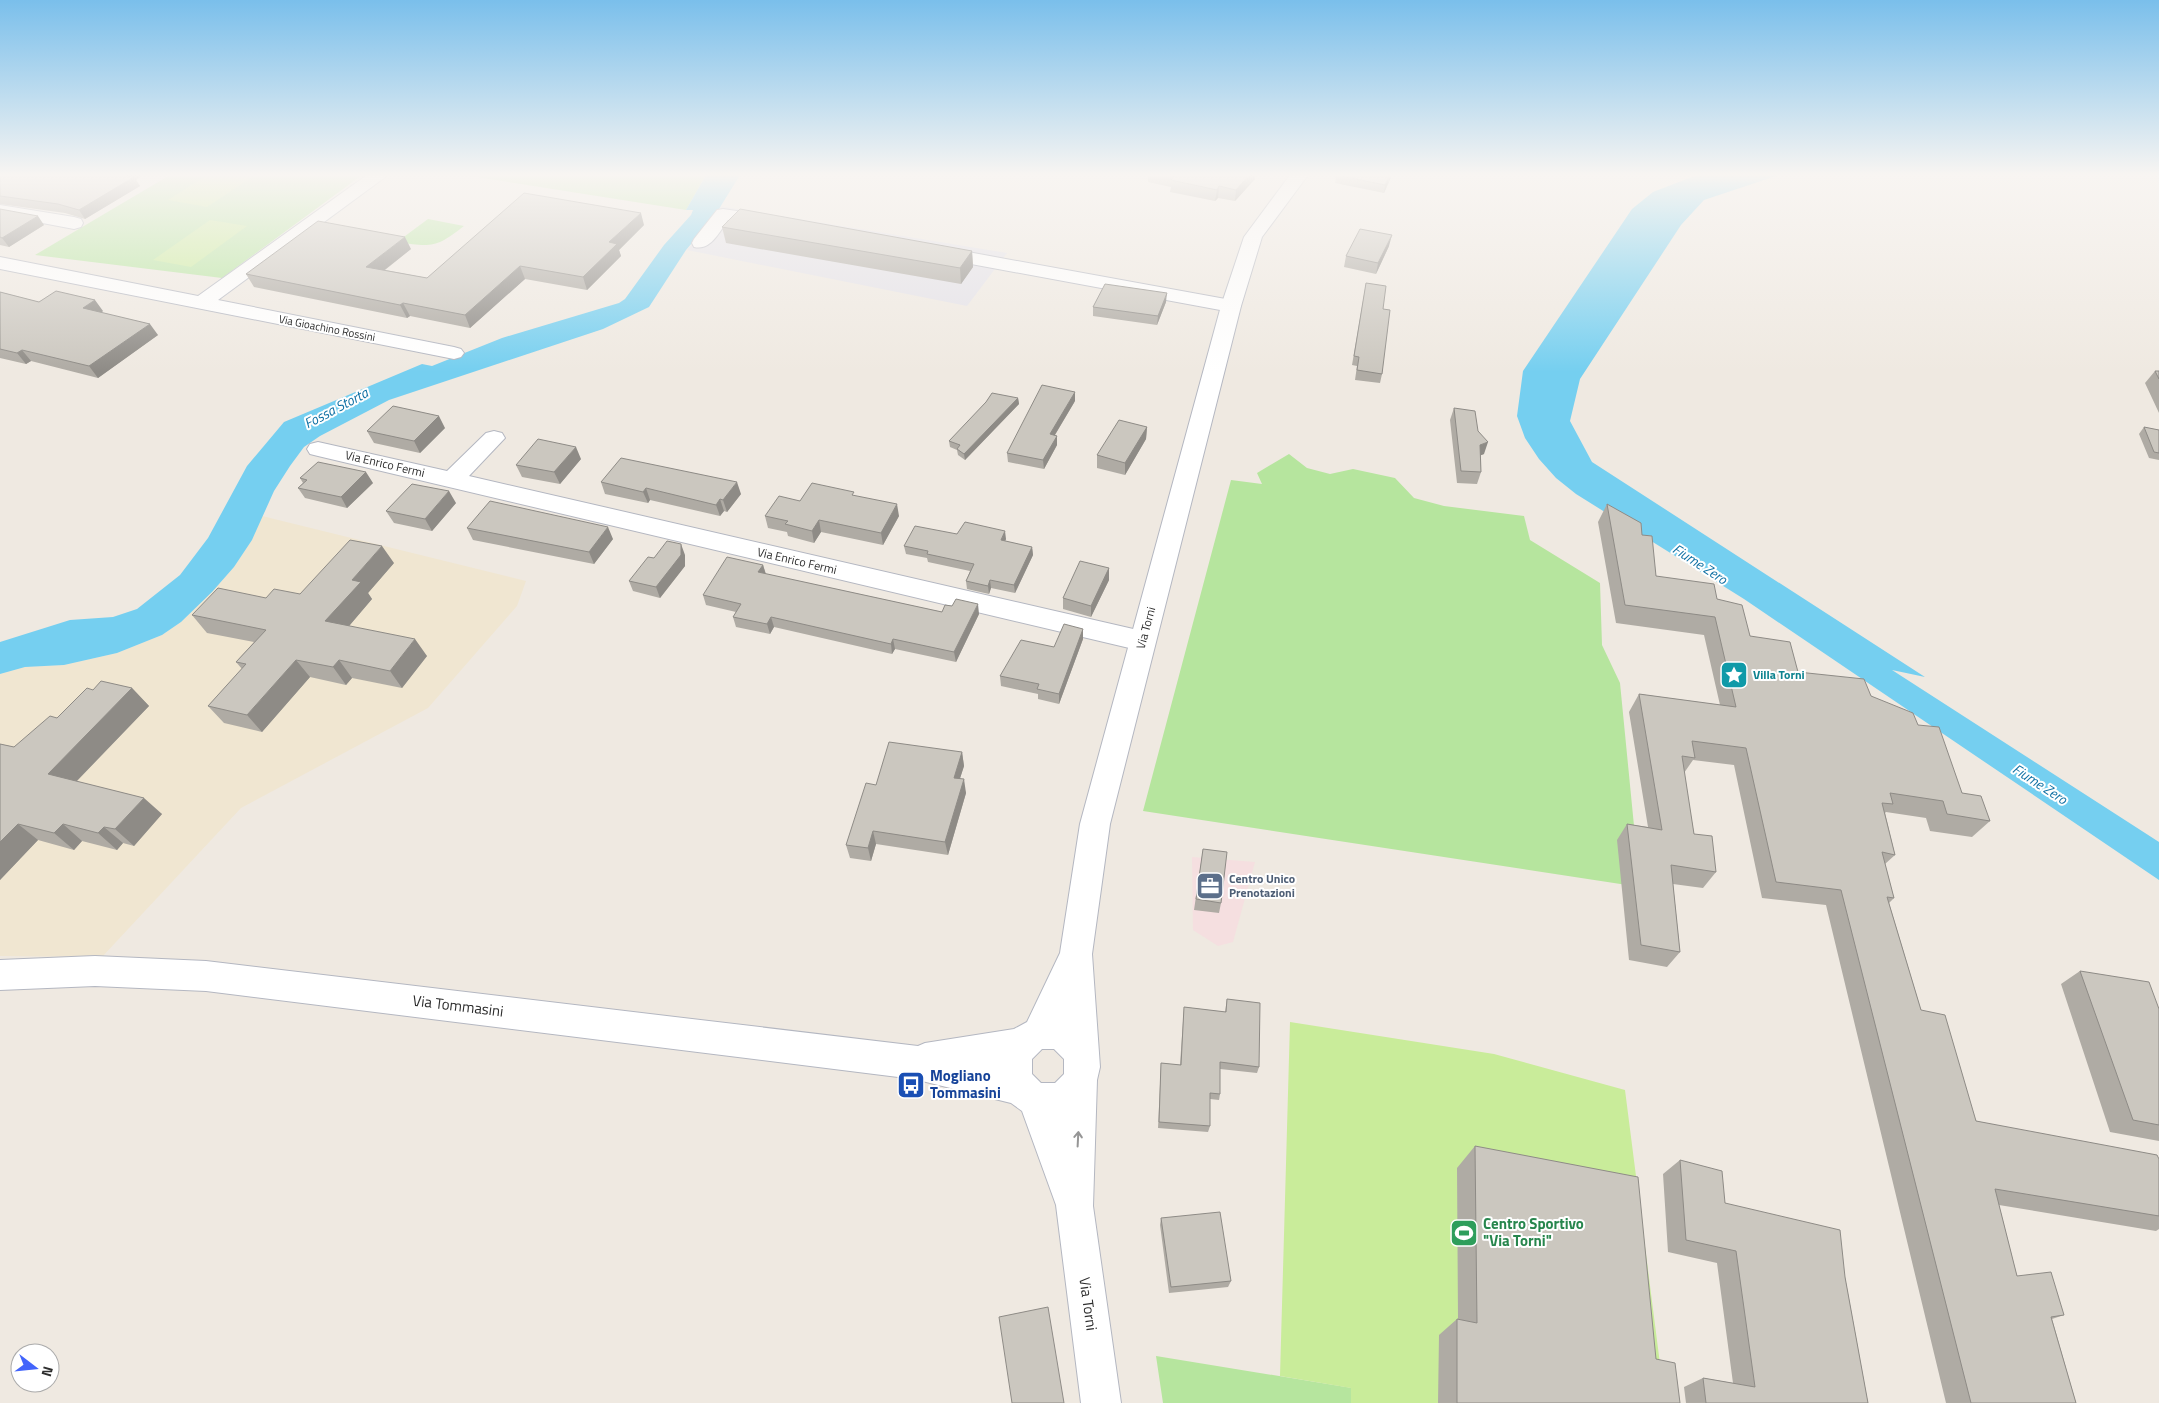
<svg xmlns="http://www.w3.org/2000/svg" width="2159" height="1403" font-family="'Titillium Web',sans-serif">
  <rect width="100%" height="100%" fill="#efe9e1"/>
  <!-- industrial -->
  <path fill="#e3e1e8" d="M719,206L1007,253L967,306L687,250L714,217Z"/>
  <!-- education -->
  <path fill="#f0e6d1" d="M262,516L526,581L517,606L428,708L241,808L102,957L0,956V674L25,667L64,665L117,653L162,635L181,622L212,592L234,567L252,540Z"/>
  <!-- medical -->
  <path fill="#f5dfe0" d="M1192,857L1255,862L1233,942L1218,946L1193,930Z"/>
  <!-- green -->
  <path fill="#b6e59e" d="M170,175H362L222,278L35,255Z
    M464,175H706L686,210Z
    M428,219L464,226C436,248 432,247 397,242Z
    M1289,454L1307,468L1330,474L1353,469L1395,478L1414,498L1444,506L1524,516L1530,540L1600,583L1602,645L1620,683L1640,887L1143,811L1231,480L1262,484L1257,473Z
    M1156,1356L1352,1388L1351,1403H1163Z"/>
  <!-- pitch -->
  <path fill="#c9ec9a" d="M207,175H255L207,207L168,200Z
    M210,220L247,226L191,267L153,260Z
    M1290,1022L1494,1054L1625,1090L1665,1403H1351V1388L1280,1376Z"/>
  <!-- water -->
  <path fill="#75cff0" d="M706,175H740L714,217L686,250L649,307L603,329L389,400L320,436L304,447L290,466L274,491L252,540L234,567L212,592L181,622L162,635L117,653L64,665L25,667L0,674V642L70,620L113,617L137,609L180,575L208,538L247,466L284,422L422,364L432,366L502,338L619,303L625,299L664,245L691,215L693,210H686Z
    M1697,175H1779L1704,200L1681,225L1580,379L1570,421L1592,462L1925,677L1892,670L2159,842V880L1744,599L1576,494L1556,478L1539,459L1525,438L1517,416L1523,371L1632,209L1653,192Z"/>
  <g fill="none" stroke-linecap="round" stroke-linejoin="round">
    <!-- street casing -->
    <g stroke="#b4b7c1" stroke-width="2">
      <path id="street" d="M367,175H388L218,300L454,347L461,349L464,353L461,357L454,359L0,269V257L198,296Z
        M0,205L74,217L81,219L83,223L81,227L74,229L0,215Z
        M723,209L770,216L777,218L779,222L777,226L770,228L728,220C719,232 711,251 694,247L692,243L694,239L717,210Z
        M935,246L1231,300L1238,302L1241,306L1238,310L1231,312L928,256L925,252L928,248Z
        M494,431L502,433L505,438L469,476L1142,631L1151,634L1155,641L1151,648L1142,651L318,456L310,454L307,449L310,444L318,442L447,471L486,433Z"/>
    </g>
    <!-- secondary casing -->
    <g stroke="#b4b7c1" stroke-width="2">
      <path id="secondary" d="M1290,175H1308L1262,237L1241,306L1110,824L1092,954L1100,1067L1097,1080L1093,1206L1121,1403H1081L1056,1205L1022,1111L1011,1103L914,1079L206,991L95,986L0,990V960L95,956L206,961L918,1046L925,1043L1014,1029L1027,1022L1060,953L1080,824L1221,306L1244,237ZM1042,1049H1054L1064,1059V1074L1055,1083H1041L1032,1074V1059Z"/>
    </g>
    <!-- street -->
    <use href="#street" fill="#fff" fill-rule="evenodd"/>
    <!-- secondary -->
    <use href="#secondary" fill="#fff" fill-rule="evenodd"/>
  </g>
  <!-- wall -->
  <path fill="#afaba4" d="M0,175L136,180L140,186L85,219L65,213L0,204Z
    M1148,175H1255V179L1235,201L1218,198L1215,201L1170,192L1171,187L1148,182Z
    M1336,175H1392L1384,193L1335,183Z
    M0,209L44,225L9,247L0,245Z
    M644,225L619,250L621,256L587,290L525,279L470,328L410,316L407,318L254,287L246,274L411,249L385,270L427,278Z
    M722,227L972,251L973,267L961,284L726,243Z
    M1389,246L1376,274L1344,267L1346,256Z
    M1366,283L1383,309L1382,374L1380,383L1355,380L1357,366L1352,365Z
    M0,292L39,302L103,311L101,313L158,335L98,378L31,361L26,364L0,358Z
    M1166,302L1157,325L1093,316V307Z
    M2155,371H2159V413L2145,383Z
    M1018,398L1019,404L965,460L958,455L957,450L950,447L949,441Z
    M1075,401L1055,435L1057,436V445L1044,469L1008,462L1007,453Z
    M1454,408L1478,431L1484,454L1481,455V472L1477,484L1457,483L1450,420Z
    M1147,427L1146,439L1125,475L1097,468V455Z
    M2144,427L2159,430V460L2149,458L2139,434Z
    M445,428L420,453L374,443L367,431Z
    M581,459L560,484L522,477L516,465Z
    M300,478L373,483L347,508L305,498L298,488L303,483Z
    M601,482L741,494L727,512L724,511L720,516L650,500L648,503L605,494Z
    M855,496L899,516L883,545L821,532L814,543L788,536L787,532L768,528L765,516L800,501Z
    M456,503L432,531L394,523L386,511Z
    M1607,504L1642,535L1656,576L1717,599L1750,636L1798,672L1871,696L1918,725L1962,793L1990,821L1972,837L1930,831L1926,818L1886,812L1885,813L1895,855L1885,864L1894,898L1889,903L1921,1010L1976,1121L2159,1159V1229L2156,1231L1999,1205L2017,1276L2064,1315L2052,1319L2076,1403H1946L1826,905L1762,898L1734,765L1693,760L1684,773L1694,834L1716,872L1703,888L1673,884L1680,952L1667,967L1629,960L1617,840L1627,824L1648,827L1629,712L1639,694L1720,705L1704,635L1616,623L1598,522Z
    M467,528L613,539L594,564L473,540Z
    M957,534L1006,539L1005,541L1032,547L1033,555L1015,593L991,588L989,594L967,589L966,581L970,571L928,562L927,558L906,554L904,546Z
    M685,555V566L660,598L633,591L629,581L654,558Z
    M394,563L368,593L372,599L349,626L427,656L402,688L352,678L346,685L310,677L262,732L224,723L208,706L242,669L236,662L254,642L207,633L192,615L300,594Z
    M763,565L766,574L942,612L979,614L956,662L895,649L892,654L774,627L770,634L736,627L733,617L736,612L706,605L703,595Z
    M1109,568V580L1091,617L1063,609V598Z
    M1083,629V639L1059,704L1038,699V694L1001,686L1000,676L1054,647Z
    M132,688L149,706L77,781L162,814L134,846L123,843L117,850L82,841L74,850L38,840L0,880V744L14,747L57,718L93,690Z
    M962,752L964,766L960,778L966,793L948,855L876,844L871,861L850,858L846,845L876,785Z
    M1203,849L1221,903L1219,913L1194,910Z
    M2080,971L2159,1009V1141L2110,1132L2061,984Z
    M1227,999L1259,1067L1257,1073L1220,1069V1094L1219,1100L1210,1099V1126L1208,1132L1158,1128L1161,1063L1180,1065L1184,1007L1225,1012Z
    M1475,1146L1656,1359L1680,1403H1438L1439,1335L1457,1319H1458L1457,1168Z
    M1680,1160L1725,1203L1845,1277L1868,1403H1686L1684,1387L1703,1378L1733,1383L1717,1263L1668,1252L1663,1174Z
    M1161,1218L1231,1281L1228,1287L1169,1293L1160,1225Z"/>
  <!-- shaded-wall -->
  <path fill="#8e8b86" d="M123,175H143L136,180L140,186L85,219L79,210Z
    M1249,175H1255V179L1235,201L1236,190Z
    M1390,175H1392L1384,193L1385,185Z
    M1219,186L1218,198L1215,201L1217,190Z
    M641,213L644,225L619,250L621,256L587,290L583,277L609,242Z
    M38,216L44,225L9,247L2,238Z
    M1392,235L1389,246L1376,274L1378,263Z
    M405,237L411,249L373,279L366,267Z
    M972,251L973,267L961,284L960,268Z
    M520,266L525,279L470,328L465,315Z
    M1167,293L1166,302L1157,325L1158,316Z
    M95,300L103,311L91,320L83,308Z
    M403,303L410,316L407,318L400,305Z
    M150,324L158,335L98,378L89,366Z
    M22,350L31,361L26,364L17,353Z
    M1075,392V401L1050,443V434Z
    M1018,398L1019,404L965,460L964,454Z
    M439,416L445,428L420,453L414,441Z
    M1147,427L1146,439L1125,475V463Z
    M1057,436V445L1044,469L1043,460Z
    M1488,442L1484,454L1476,457L1480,445Z
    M576,447L581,459L560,484L554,472Z
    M366,472L373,483L347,508L341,497Z
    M737,482L741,494L727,512L723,500Z
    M646,488L650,500L648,503L643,492Z
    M449,491L456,503L432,531L425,519Z
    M720,499L724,511L720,516L716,505Z
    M897,504L899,516L883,545L881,533Z
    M819,520L821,532L814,543L812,531Z
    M608,527L613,539L594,564L589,552Z
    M1005,531L1006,539L1002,548L1001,540Z
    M681,544L685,555V566L660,598L656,587Z
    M382,546L394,563L368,593L372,599L338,639L325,621L352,580Z
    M1032,547L1033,555L1015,593L1014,585Z
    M763,565L766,575L758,572Z
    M1109,568V580L1091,617V606Z
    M990,580L991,588L989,594L988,586Z
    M978,604L979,614L956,662L954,652Z
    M771,617L774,627L770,634L767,624Z
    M1083,629V639L1059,704V694Z
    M415,639L427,656L402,688L390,671Z
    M893,639L895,649L892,654L891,644Z
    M296,660L310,677L262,732L247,715Z
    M339,660L352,678L346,685L333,667Z
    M132,688L149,706L67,791L48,774Z
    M962,752L964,766L956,791L954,778Z
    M964,779L966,793L948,855L945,842Z
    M144,798L162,814L134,846L115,829Z
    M18,824L38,840L0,880V842Z
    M63,824L82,841L74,850L54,833Z
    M104,827L123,843L117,850L98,833Z
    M873,831L876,844L871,861L868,848Z"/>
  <!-- building -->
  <path fill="#cbc7bf" stroke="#8e8b86" d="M0,175H123L134,177L79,210L58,204L0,196Z
    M1172,175H1249L1236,190L1219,186L1217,190L1171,180L1174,176Z
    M1336,175H1390L1385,185Z
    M524,193L641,213L609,242L617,244L583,277L520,266L465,315L403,303L400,305L246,274L318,221L405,237L366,267L427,278Z
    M0,209L38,216L2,238L0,237Z
    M740,209L972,251L960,268L722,227Z
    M1360,229L1392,235L1378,263L1346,256Z
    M1366,283L1386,286L1383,309L1390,310L1382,374L1357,370L1359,357L1354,356Z
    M1105,284L1167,293L1158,316L1093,307Z
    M56,291L95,300L83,308L150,324L89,366L22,350L17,353L0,349V292L39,302Z
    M2155,371H2159V379Z
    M1042,385L1075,392L1050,434L1057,436L1043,460L1007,453Z
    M992,393L1018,398L964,454L957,449L960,445L949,441L986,402Z
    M393,406L439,416L414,441L367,431Z
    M1454,408L1475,411L1478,431L1488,442L1480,445L1481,472L1461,471Z
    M1119,420L1147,427L1125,463L1097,455Z
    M2144,427L2159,430V453L2154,452Z
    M538,439L576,447L554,472L516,465Z
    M621,458L737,482L723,500L720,499L716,505L646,488L643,492L601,482Z
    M318,462L366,472L341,497L298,488L307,480L300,478Z
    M812,483L854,492L852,495L897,504L881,533L819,520L812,531L785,524L788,521L765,516L779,496L800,501Z
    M412,484L449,491L425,519L386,511Z
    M490,501L608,527L589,552L467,528Z
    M1607,504L1641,523L1642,535L1652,536L1656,576L1714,584L1717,599L1742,605L1750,636L1790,642L1798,672L1864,679L1871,696L1913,713L1918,725L1939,727L1962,793L1981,796L1990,821L1947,814L1943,801L1890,793L1893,804L1882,803L1895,855L1882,852L1894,898L1887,897L1921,1010L1945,1015L1976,1121L2157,1155L2159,1159V1216L1995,1189L2017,1276L2051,1272L2064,1315L2051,1317L2076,1403H1971L1841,890L1776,882L1746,748L1692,741L1695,758L1682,756L1694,834L1712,836L1716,872L1671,865L1680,952L1641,945L1627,824L1662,830L1639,694L1736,707L1715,617L1625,605Z
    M965,522L1005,531L1001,540L1032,547L1014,585L990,580L988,586L966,581L974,564L927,554L928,551L904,546L915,526L957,534Z
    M350,540L382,546L352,580L361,582L325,621L415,639L390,671L339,660L333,667L296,660L247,715L208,706L246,664L236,662L266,630L192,615L218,588L266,598L274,589L300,594Z
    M667,541L681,544V555L656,587L629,581L648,557L654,558Z
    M727,557L763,565L758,572L942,612L945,605L952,606L956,599L978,604L954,652L893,639L891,644L771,617L767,624L733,617L741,604L703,595Z
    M1080,561L1109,568L1091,606L1063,598Z
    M1064,624L1083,629L1059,694L1037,689L1039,684L1000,676L1021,640L1054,647Z
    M101,681L132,688L48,774L144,798L115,829L104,827L98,833L63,824L54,833L18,824L0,842V744L14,747L50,716L57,718L87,688L93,690Z
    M889,742L962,752L954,778L964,779L945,842L873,831L868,848L846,845L866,783L876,785Z
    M1203,849L1227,852L1221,903L1196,899Z
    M2080,971L2149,982L2159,1009V1125L2133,1120Z
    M1227,999L1260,1003L1259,1067L1220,1062V1094L1210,1093V1126L1159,1122L1161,1063L1181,1065L1184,1007L1226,1012Z
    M1475,1146L1638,1177L1656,1359L1675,1363L1680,1403H1457V1319L1477,1323Z
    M1680,1160L1722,1171L1725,1203L1840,1230L1845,1277L1868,1403H1706L1703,1378L1755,1387L1736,1251L1686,1240Z
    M1220,1212L1231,1281L1171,1287L1161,1218Z
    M1048,1307L1064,1403H1012L999,1317Z"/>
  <!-- one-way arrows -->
  <defs><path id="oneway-shaft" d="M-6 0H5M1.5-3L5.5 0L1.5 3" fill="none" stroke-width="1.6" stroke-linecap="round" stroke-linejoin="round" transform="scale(1.25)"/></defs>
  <use stroke="#969696" href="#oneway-shaft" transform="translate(1078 1139) rotate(-87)"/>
  <!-- sky -->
  <linearGradient id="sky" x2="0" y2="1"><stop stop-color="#7abfeb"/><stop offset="0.47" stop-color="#f8f5f2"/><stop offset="1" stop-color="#f8f5f2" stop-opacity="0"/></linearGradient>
  <rect width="2159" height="372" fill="url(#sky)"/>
  <!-- icons -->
  <defs>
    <g id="sight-square" transform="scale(1.4375)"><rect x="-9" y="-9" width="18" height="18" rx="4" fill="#0f9aa8" stroke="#fff"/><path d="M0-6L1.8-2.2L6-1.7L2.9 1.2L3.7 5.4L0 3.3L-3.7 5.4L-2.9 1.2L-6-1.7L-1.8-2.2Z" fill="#fff"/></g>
    <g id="office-square" transform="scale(1.4375)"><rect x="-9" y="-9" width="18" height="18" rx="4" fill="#5c6f8a" stroke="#fff"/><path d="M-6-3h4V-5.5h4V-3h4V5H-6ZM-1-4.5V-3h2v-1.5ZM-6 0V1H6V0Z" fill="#fff"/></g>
    <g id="bus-square" transform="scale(1.4375)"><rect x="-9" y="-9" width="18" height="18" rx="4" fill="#1a4fb4" stroke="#fff"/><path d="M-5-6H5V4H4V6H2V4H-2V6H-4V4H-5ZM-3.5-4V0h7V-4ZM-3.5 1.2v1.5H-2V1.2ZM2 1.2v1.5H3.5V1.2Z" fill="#fff"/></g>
    <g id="stadium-square" transform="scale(1.4375)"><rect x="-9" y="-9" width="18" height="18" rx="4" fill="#2e9e5b" stroke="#fff"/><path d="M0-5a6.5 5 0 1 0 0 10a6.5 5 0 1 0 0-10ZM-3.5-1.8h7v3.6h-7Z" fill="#fff"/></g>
  </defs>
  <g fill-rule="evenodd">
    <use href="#sight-square" x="1734" y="675"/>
    <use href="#office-square" x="1210" y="886"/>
    <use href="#bus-square" x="911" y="1085"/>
    <use href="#stadium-square" x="1464" y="1233"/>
  </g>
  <g text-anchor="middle" stroke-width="4" stroke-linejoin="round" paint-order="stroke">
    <!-- far-street labels -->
    <g font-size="11" fill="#2e2e2e" stroke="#fff">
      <text transform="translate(327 328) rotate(11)" y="4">Via Gioachino Rossini</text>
    </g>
    <!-- street labels -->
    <g font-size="12" fill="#2e2e2e" stroke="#fff">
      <text transform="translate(385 464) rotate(13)" y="4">Via Enrico Fermi</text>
      <text transform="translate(797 561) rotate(13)" y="4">Via Enrico Fermi</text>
      <text transform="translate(1146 628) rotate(-75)" y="4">Via Torni</text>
    </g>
    <!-- culture labels -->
    <g font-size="12" font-weight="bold" fill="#0d838f" stroke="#fff" text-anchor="start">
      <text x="1753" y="679">Villa Torni</text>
    </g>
    <!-- service labels -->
    <g font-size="12" font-weight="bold" fill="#4e5e75" stroke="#fff" text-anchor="start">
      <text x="1229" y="883">Centro Unico<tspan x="1229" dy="14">Prenotazioni</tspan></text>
    </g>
    <!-- water labels -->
    <g font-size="14" font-style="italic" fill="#0d6fa3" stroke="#fff">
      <text transform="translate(336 408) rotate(-28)" y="5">Fossa Storta</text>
      <text transform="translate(1700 564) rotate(33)" y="5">Fiume Zero</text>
      <text transform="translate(2040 784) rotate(33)" y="5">Fiume Zero</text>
    </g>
    <!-- near-street labels -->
    <g font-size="15" fill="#2e2e2e" stroke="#fff">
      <text transform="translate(458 1006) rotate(7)" y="5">Via Tommasini</text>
      <text transform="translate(1088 1304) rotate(82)" y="5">Via Torni</text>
    </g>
    <!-- near-transit labels -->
    <g font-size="15" font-weight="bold" fill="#164399" stroke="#fff" text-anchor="start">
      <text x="930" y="1081">Mogliano<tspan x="930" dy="17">Tommasini</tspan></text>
    </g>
    <!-- near-leisure labels -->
    <g font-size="15" font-weight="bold" fill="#27864d" stroke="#fff" text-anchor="start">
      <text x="1483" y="1229">Centro Sportivo<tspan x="1483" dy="17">"Via Torni"</tspan></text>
    </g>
  </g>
  <!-- north arrow -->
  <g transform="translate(35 1368) rotate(106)"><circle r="24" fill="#ffffff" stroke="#ababab"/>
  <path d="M0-4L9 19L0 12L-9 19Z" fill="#4264fb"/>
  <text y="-8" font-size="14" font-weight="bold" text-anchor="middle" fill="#2e2e2e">N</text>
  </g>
</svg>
